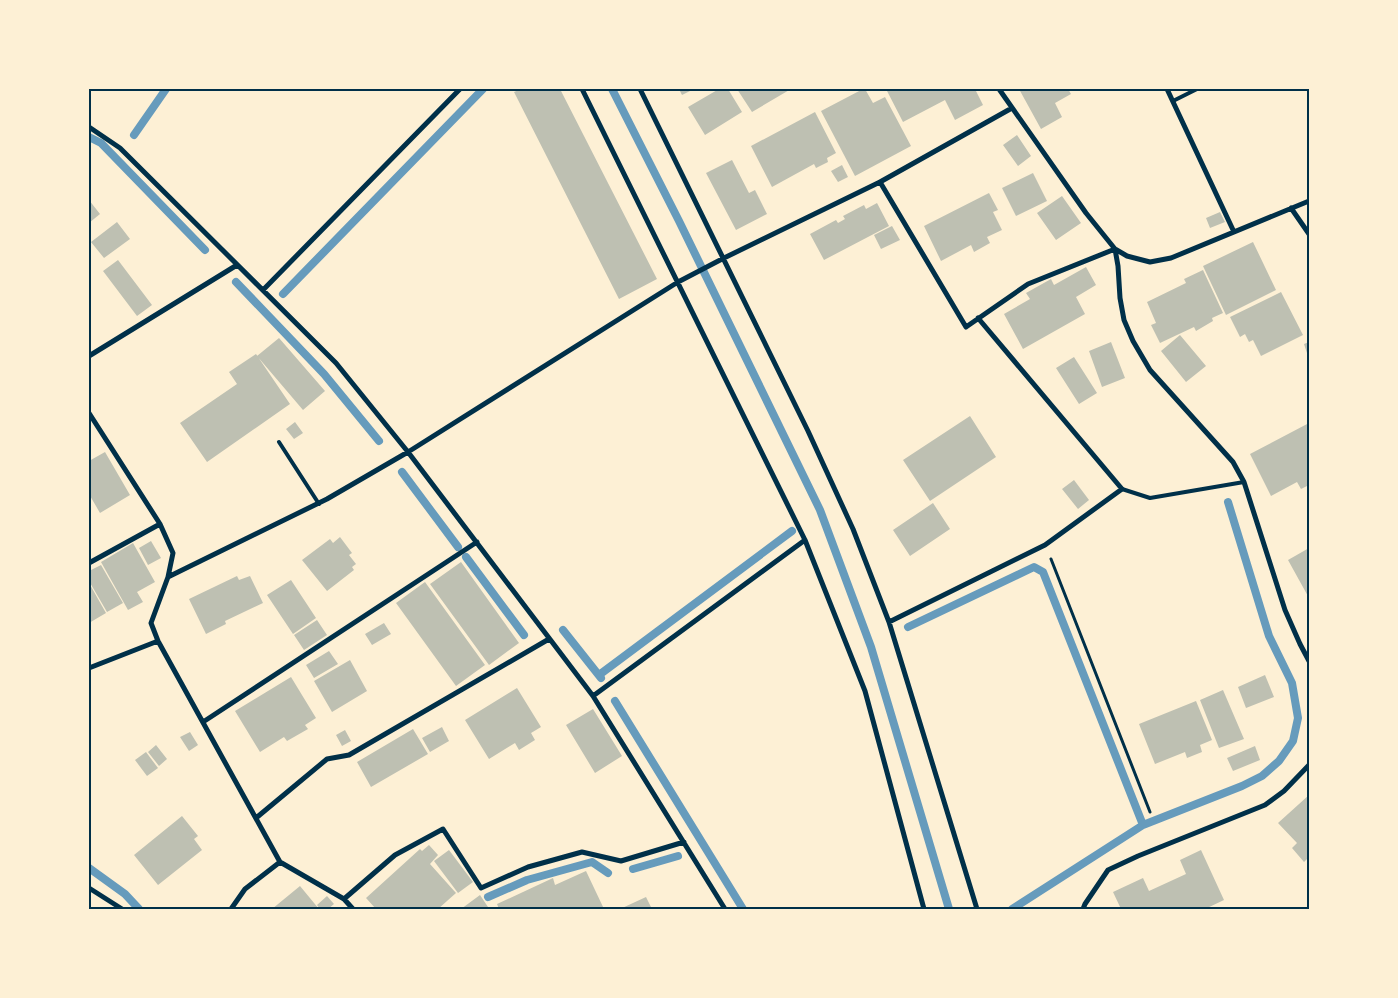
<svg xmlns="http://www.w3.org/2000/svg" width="1398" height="998" font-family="Commissioner,sans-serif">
  <rect width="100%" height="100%" fill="#fdf0d5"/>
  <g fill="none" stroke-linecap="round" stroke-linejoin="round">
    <!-- stream -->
    <path stroke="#669bbc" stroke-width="8" d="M612,89L679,221L820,510L871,647L949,909
      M134,135L166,89
      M89,137L101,143L205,250
      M236,282L324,374L379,441
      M283,294L483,89
      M402,472L458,547
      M466,557L524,635
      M908,627L1034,567L1043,572L1143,825
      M563,630L601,678
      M599,675L792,531
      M615,701L743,909
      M89,868L125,894L139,909
      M633,869L678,856
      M488,897L527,880L592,862L608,873
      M1012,909L1143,825L1242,786L1262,776L1279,761L1293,741L1298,718L1292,683L1269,636L1228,502"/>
  </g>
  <!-- building -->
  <path fill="#bec0b2" d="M521,89H560L657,279L619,299L514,92Z
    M679,89H694L682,95Z
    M719,89H728L742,112L705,135L688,107Z
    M737,89H791L752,112Z
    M863,89H865L873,103L885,97L911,146L855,176L821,111Z
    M886,89H975L983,105L955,120L945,100L903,122Z
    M1019,89H1068L1071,94L1055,103L1062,117L1041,129Z
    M815,112L836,153L827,158L828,162L816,168L814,164L772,187L751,146Z
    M1017,135L1031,156L1018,166L1003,145Z
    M732,160L749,193L755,190L767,214L736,230L706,173Z
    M842,165L848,177L838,182L831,171Z
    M1033,173L1047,201L1016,216L1002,188Z
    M989,193L998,210L993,212L1002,230L987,237L990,243L974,252L971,245L941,261L924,226Z
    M1062,196L1081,223L1056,240L1037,213Z
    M89,200L100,214L89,223Z
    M877,203L889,226L824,260L810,234L836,220L838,223L845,219L843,216L864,205L866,209Z
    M1220,212L1225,222L1210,228L1206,218Z
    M117,222L130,239L104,258L91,242Z
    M892,226L900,240L881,249L874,235Z
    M1253,242L1276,290L1226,315L1203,266Z
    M118,260L152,305L137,316L103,271Z
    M1086,267L1096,285L1076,297L1085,314L1023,349L1004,314L1030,299L1026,293L1051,279L1054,285Z
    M1203,270L1223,313L1212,318L1213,321L1196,331L1194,327L1160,343L1151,325L1156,323L1147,302L1186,283L1184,279Z
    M1281,292L1303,335L1261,356L1253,340L1249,342L1245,334L1240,337L1230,317Z
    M1180,335L1206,366L1186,382L1161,351Z
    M279,338L325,391L303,410L257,356Z
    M1111,342L1125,378L1102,387L1089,351Z
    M1309,342V359L1304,344Z
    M256,354L290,404L207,462L180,423L237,384L229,372Z
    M1074,357L1097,393L1079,404L1056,368Z
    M970,416L996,457L930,501L903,460Z
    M295,422L303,433L294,439L286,429Z
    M1309,423V485L1301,489L1297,482L1271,496L1250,454Z
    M105,452L130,495L100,513L89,494V461Z
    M1074,480L1089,500L1078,509L1062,489Z
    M933,503L950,529L910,556L893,530Z
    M340,537L352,553L349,555L356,564L352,567L354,570L327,591L302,560L330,539L333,543Z
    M151,541L161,558L148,565L139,548Z
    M133,543L155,582L137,592L143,602L128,610L101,562Z
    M1309,548V598L1288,560Z
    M461,562L519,643L489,665L430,584Z
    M101,565L123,603L107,612L89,581V571Z
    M237,576L239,580L250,576L263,603L225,621L226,624L206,634L189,599Z
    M291,580L316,618L293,634L267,595Z
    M425,582L485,665L456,686L396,603Z
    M89,583L106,613L89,623Z
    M317,620L327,635L304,650L294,635Z
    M384,623L391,634L372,645L365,634Z
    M329,651L338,664L314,678L306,665Z
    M350,660L367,691L332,712L314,681Z
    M1265,675L1274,697L1246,708L1238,687Z
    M291,677L316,718L305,725L308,729L287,741L284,737L260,752L235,711Z
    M517,688L541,727L531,733L535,740L519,750L515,743L489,759L465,720Z
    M1223,690L1244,739L1219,748L1200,700Z
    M1196,701L1212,740L1200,745L1202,752L1187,758L1185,752L1155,764L1139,724Z
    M593,709L622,756L595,773L566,725Z
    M442,727L449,741L430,752L422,738Z
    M413,729L428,754L371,787L357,762Z
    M345,730L351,741L342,746L336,735Z
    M190,732L198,745L189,751L180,737Z
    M156,745L167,759L159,766L148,752Z
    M1255,746L1260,760L1233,771L1227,758Z
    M146,752L158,768L147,776L135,760Z
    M1309,795V857L1304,862L1292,848L1297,843L1278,823Z
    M182,816L198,836L194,839L202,850L158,885L134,855Z
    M429,845L438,855L430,864L456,893L438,909H376L366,898L420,849L422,851Z
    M449,850L473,882L458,893L434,861Z
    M1201,850L1224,900L1205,909H1121L1113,892L1143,878L1149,891L1186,874L1180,860Z
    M586,871L604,909H499L497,904L553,878L555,885Z
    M300,886L319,909H272Z
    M480,895L488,907L485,909H461Z
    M327,896L334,904L328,909H320L317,905Z
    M646,897L652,909H620Z"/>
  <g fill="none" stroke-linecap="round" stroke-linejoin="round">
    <!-- path -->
    <path stroke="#003049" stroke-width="3" d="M1051,559L1150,812"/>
    <!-- service -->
    <path stroke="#003049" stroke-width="4" d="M1173,101L1197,89
      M279,442L319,504
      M1122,489L1150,498L1244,482"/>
    <!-- minor -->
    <path stroke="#003049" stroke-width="5" d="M582,89L805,540L865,691L924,909
      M640,89L808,431L853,529L889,622L977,909
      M999,89L1086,213L1115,249L1127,256L1150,262L1171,258L1309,201
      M1167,89L1234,232
      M89,127L120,148L336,363L408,452L593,696L725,909
      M880,182L966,327L1028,284L1115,249
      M1291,208L1309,234
      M1115,249L1118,266L1120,298L1124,320L1133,341L1150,370L1233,462L1244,482L1285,610L1300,644L1309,661
      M263,290L460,89
      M89,356L237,265
      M89,413L160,524L173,553L168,577
      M89,563L160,524
      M889,622L1045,545L1122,489L978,318
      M89,668L158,641
      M593,696L805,540
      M203,722L477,542
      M256,818L327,759L349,755L549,639
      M89,888L122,909
      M344,899L395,855L443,829L481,888L528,867L582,852L621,861L684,842
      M231,909L245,889L280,862
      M353,909L344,899L280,862L158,641L151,623L168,577L327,499L408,452L678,282L724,258L880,182L1012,108
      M1083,909L1085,904L1108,870L1138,856L1265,805L1284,791L1309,765"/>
  </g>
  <!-- border -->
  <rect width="1398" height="998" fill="none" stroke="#fdf0d5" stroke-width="180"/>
  <rect x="90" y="90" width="1218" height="818" fill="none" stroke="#003049" stroke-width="2"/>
</svg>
